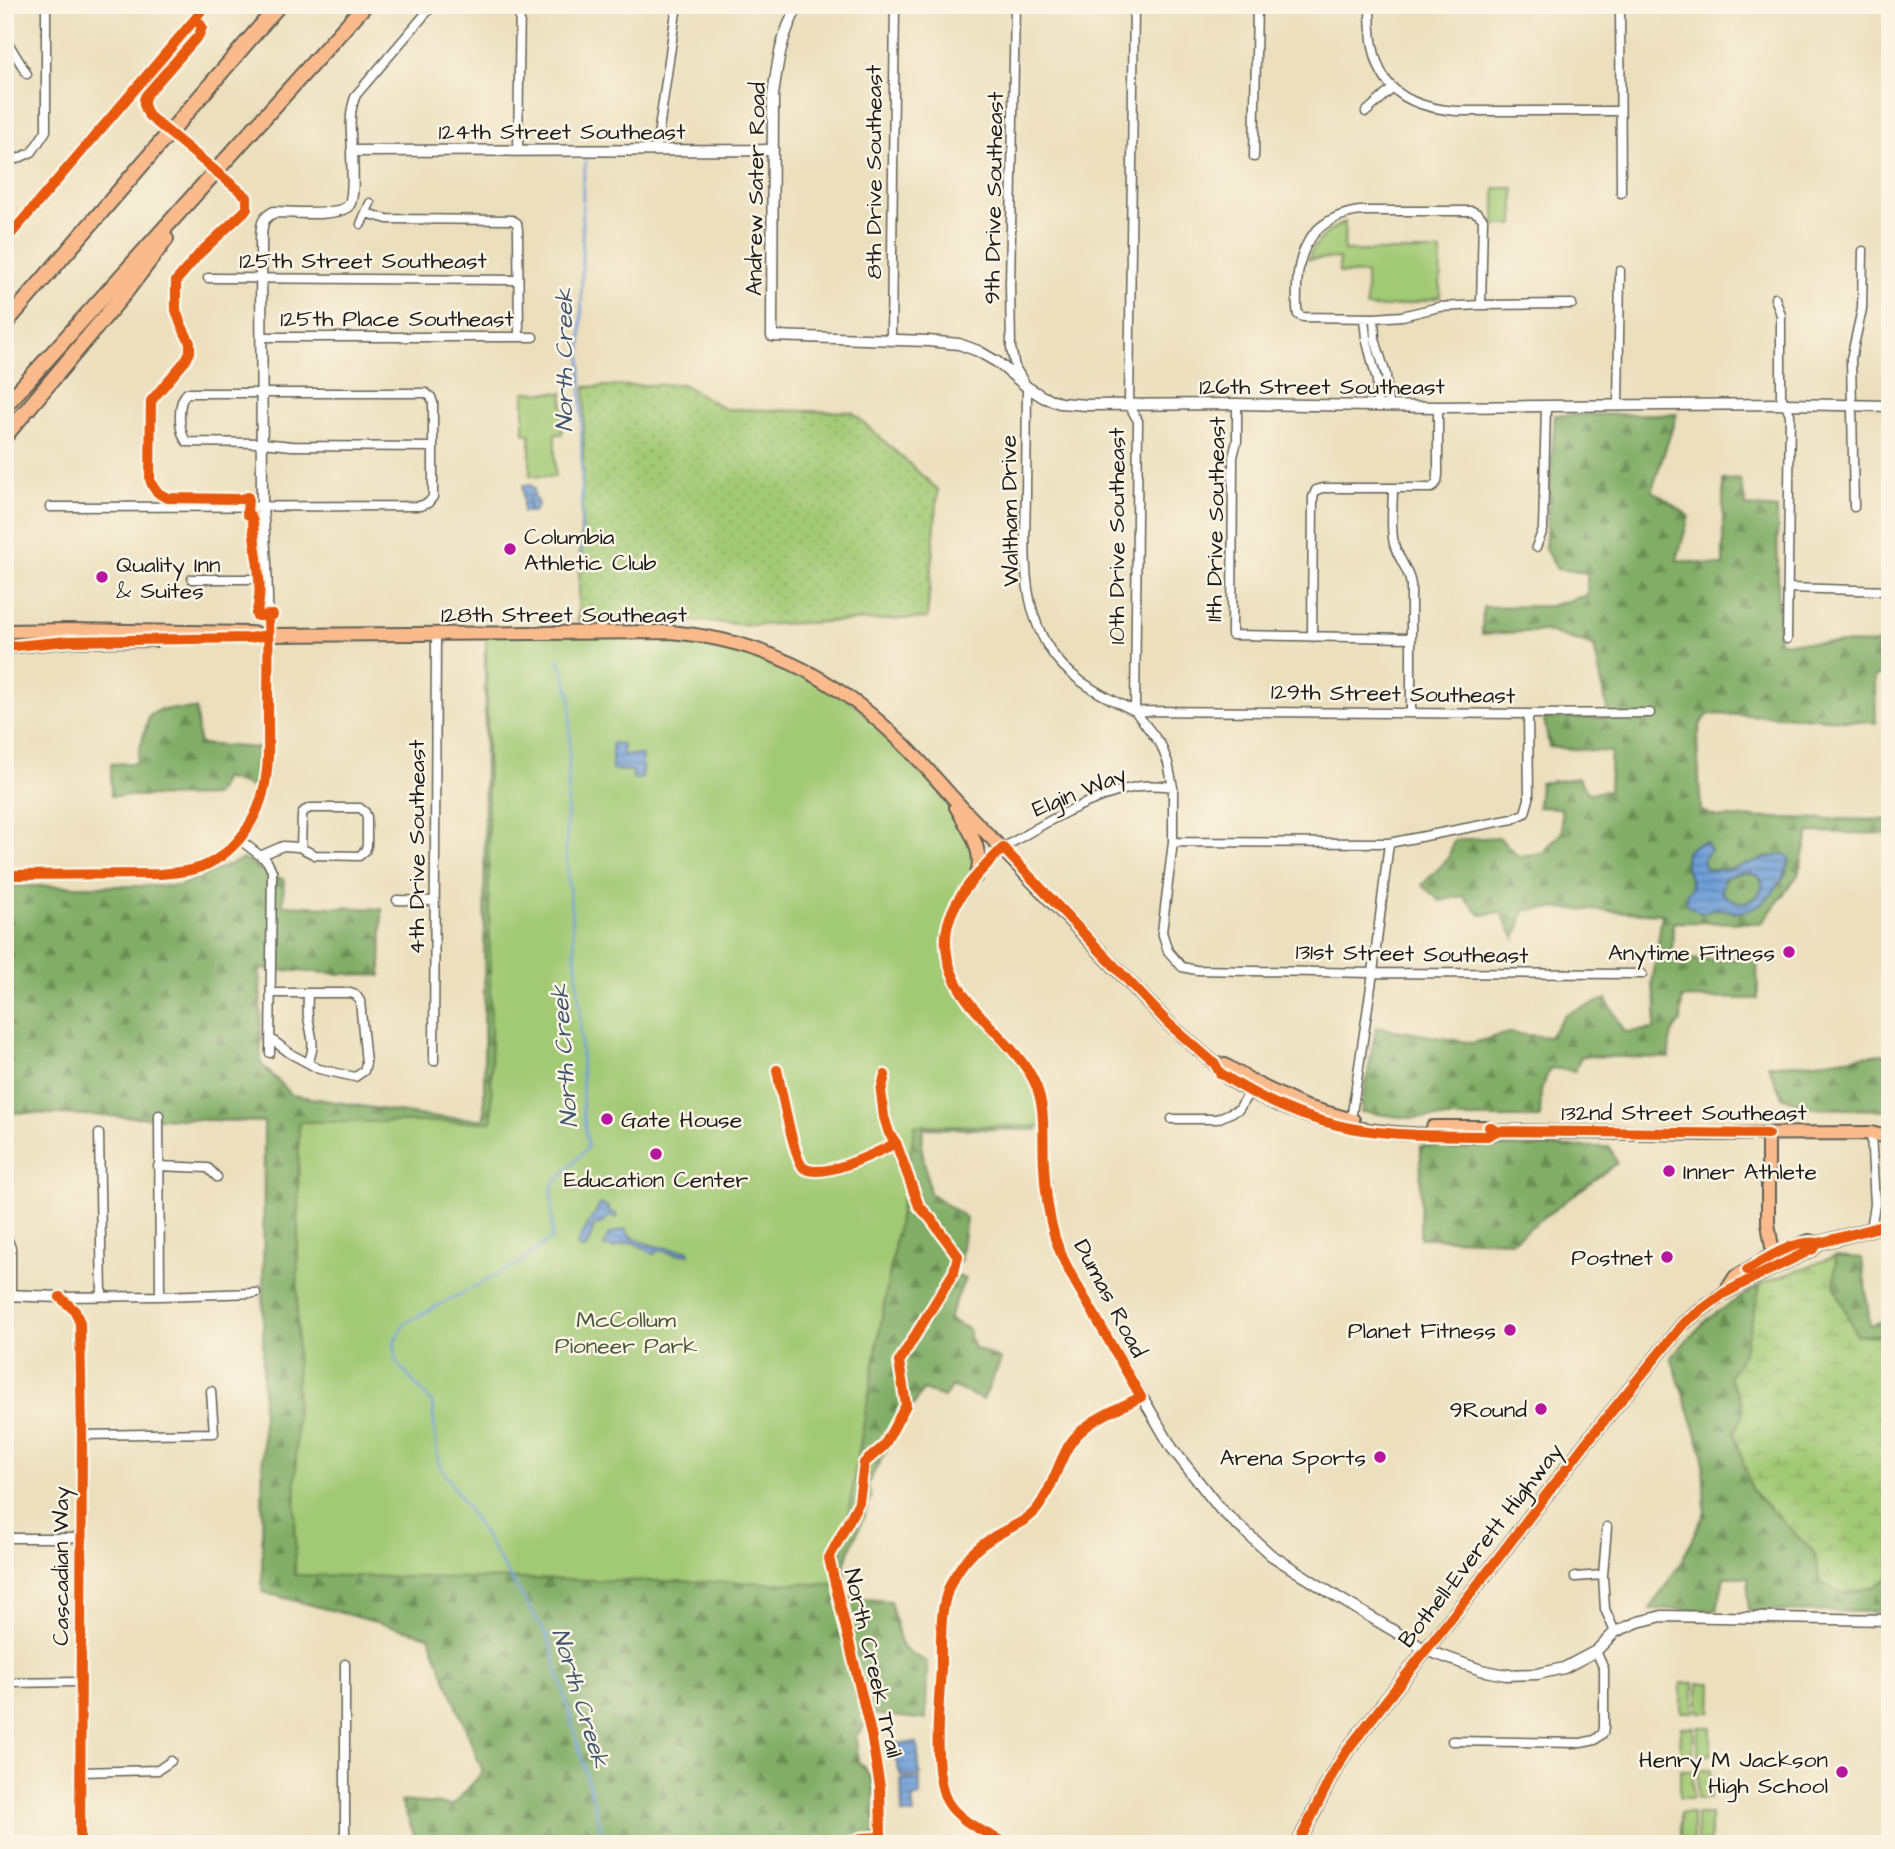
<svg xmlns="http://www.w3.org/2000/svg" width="1895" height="1849" font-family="'Architects Daughter',sans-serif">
  <defs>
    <pattern id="grass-dots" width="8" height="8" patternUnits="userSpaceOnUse" patternTransform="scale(1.75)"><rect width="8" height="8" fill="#a2c974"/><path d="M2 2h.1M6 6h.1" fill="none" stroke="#8bac64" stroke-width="1.8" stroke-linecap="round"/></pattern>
    <pattern id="forest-firs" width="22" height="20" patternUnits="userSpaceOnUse" patternTransform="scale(1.75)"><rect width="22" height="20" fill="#81ad66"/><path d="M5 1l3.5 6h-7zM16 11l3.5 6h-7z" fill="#698c53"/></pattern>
    <pattern id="wetland-marsh" width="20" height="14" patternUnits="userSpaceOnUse" patternTransform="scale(1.75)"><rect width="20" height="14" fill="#a2c974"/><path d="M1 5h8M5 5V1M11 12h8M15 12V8" fill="none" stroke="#8bac64"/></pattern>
    <pattern id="water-rules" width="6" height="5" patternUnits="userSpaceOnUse" patternTransform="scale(1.75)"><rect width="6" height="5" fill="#6e9ed8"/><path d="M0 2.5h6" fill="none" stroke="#5a80ae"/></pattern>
  </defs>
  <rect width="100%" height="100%" fill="#fcf5e5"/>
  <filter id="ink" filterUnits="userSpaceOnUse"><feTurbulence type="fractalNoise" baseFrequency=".0143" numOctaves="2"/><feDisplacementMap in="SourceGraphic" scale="14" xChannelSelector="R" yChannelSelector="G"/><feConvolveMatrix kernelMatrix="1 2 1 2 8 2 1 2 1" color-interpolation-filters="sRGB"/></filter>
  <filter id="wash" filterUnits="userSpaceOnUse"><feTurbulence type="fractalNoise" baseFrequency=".00686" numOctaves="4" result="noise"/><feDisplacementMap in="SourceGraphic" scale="28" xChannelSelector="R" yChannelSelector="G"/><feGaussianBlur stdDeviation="1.57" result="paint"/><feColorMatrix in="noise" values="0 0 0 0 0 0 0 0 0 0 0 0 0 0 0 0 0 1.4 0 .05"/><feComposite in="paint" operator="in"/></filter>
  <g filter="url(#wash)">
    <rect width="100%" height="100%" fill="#ebdfbd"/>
    <!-- grass -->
    <path fill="url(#grass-dots)" stroke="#5f7248" stroke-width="2" d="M682,384L725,409L852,412L938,490L927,618L752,625L694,621H578L585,387Z"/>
    <!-- forest -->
    <path fill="url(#forest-firs)" stroke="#4e6441" stroke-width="2" fill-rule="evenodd" d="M1677,414L1652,490L1689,516L1677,560L1723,566V480L1740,479L1746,506L1777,509L1779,642L1890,644V669L1875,677L1876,723L1803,717L1709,714L1701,723L1697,741L1701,811L1717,817L1890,820V834L1809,832L1798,875L1762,923L1673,922L1672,960L1757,959L1758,999L1682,998L1681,1022C1670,1030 1669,1044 1669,1058L1581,1056L1575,1071L1550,1068L1541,1090L1540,1118H1409L1361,1112L1376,1027L1473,1043L1508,1033L1549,1037L1565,1014L1606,999L1625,1032L1654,1029L1657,1006L1652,985L1662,914L1555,908L1525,910L1515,939L1501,912L1481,915L1463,896L1440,901L1422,885L1448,859L1454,840L1499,837L1518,856L1542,853L1562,832L1561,808L1538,807L1540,783L1578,778L1589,793L1609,791L1611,752L1549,747L1544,718H1609L1594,646L1546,631L1482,634L1483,607L1550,606L1587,595V573L1557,569L1545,549L1555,415ZM1770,856L1790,861L1785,875L1767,900L1736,912L1724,909H1712L1692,886L1685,863L1703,860L1705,869C1729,872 1749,864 1770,856Z
      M485,650L608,654L893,1123L1034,1114L1038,1130L923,1128L922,1150L930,1193L966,1218L960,1261L953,1259L950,1272L965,1279L948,1319L968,1329L973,1347L1001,1360L983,1400L952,1386L944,1397L923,1390L892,1440L867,1485L872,1497L845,1562L844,1597L890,1601L902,1648L927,1662L926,1720L874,1714L856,1736L858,1761L873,1779L876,1842L862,1844H418L401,1801L453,1805L483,1772L429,1636L262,1592L264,1122L5,1112V886H179L243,859L284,880L283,905L382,909L381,976L260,969L261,1064L292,1095L430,1117L484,1119Z
      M161,709H196L199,744L257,748L254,788L224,778L215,796C180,798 146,795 111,796V764L136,763L149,716Z
      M1747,873L1759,876L1763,884C1760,898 1753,900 1740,904L1727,898L1721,892L1724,878L1736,874Z
      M1883,1054L1890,1057V1110L1809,1108L1782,1097L1768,1065C1808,1066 1844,1057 1883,1054Z
      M1421,1146L1610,1147L1617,1163L1512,1241L1420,1238Z
      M1836,1256L1862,1258L1870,1325L1890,1319V1336L1856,1335L1834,1285Z
      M1761,1284L1743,1354L1729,1377L1743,1402L1742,1420L1752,1491L1814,1552L1820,1581L1842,1594L1872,1587L1890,1577V1612L1748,1611V1577H1724L1717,1610L1650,1609L1681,1562L1705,1512L1703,1454L1671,1357L1707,1319Z"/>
    <!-- wetland -->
    <path fill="url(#wetland-marsh)" stroke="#5f7248" stroke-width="2" d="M1836,1256L1834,1285L1856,1335L1890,1336V1577L1872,1587L1842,1594L1820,1581L1814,1552L1752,1491L1734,1432C1750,1410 1741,1398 1729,1377L1743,1354L1761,1284Z"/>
    <!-- green -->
    <path fill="#a2c974" stroke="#5f7248" stroke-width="2" d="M1495,188H1514V225H1495Z
      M1345,222L1344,251H1441L1440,297C1415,302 1393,309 1366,307V274L1339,273V258L1308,259C1315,242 1328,230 1345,222Z
      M524,392L563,393L562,434H555V477L530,476V434H524Z
      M486,634L713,638L839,689L966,812L977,867L962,894L945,945L960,990L1029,1072L1045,1126L915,1125L836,1584L295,1575L299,1122H492Z
      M1681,1683H1694V1712H1681Z
      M1698,1683H1712L1711,1712H1698Z
      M1681,1727H1694L1693,1755H1680Z
      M1698,1727H1711V1755H1698Z
      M1680,1770H1693V1798H1680Z
      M1698,1770H1711L1710,1799H1697Z
      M1680,1813H1693V1842H1680Z
      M1697,1814H1710V1842H1697Z"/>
    <!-- water -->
    <path fill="url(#water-rules)" stroke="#455d7a" stroke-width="2" fill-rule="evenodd" d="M523,485H530L534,488V496L538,504L534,512H529V496L528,512H523Z
      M612,743L623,744V755H642V779H633L632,771L612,770Z
      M1706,842L1710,850L1703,860L1706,870C1734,873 1758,858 1785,854L1790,861C1781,885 1766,910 1738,912C1733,912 1733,911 1727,910C1718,907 1710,909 1701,913L1687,905L1686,895L1692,886L1685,863L1686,852L1696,844ZM1747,873L1759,876L1763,884C1757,907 1736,907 1721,892L1724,878L1736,874Z
      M600,1204L608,1207L609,1211L616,1214L617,1218L608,1216L604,1222L593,1227L592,1237L585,1249H581L577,1246C583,1230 593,1218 600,1204Z
      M625,1229C633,1245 672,1250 689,1250V1254H676L658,1250L654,1254L633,1242L617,1246L614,1249L611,1247H604L608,1235Z
      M890,1743H917L920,1777L901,1776Z
      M901,1779L920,1780V1797L912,1798L914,1814H902Z"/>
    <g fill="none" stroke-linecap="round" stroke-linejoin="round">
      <!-- stream -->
      <path stroke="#6e9ed8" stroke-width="2.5" d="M582,560L581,352L583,183L586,160
        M559,659L571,697L566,852L580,1010L583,1112L588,1147L552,1186V1238L518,1264L405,1323L394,1342L397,1363L432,1403L438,1462L549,1639L605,1844"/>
    </g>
  </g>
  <g filter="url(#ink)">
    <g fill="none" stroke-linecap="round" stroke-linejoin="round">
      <!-- minor casing -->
      <g stroke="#646054" stroke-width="11">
        <path id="minor" d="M1015,5L1010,286L1011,348L1015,367L1027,387C1027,422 1026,458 1026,494C1025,549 1019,611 1056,658C1076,683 1107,698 1135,711L1528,714L1650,713
          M1134,5L1129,405L1138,421L1135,711L1161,745L1168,763L1173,787V842L1162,932L1168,951L1182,967L1196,970L1373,973L1642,974
          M1370,5C1370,71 1385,105 1456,111H1620
          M1620,5L1621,193
          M5,38L27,74
          M1366,112L1392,89
          M656,150L677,5
          M352,151C351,131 348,113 356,95L433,5
          M518,151L520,5
          M1254,157L1257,5
          M5,159H17L32,152L46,131V5
          M366,213L387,219L512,220L517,223L518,230L519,337
          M361,224L370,203
          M208,278L518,280
          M1775,298L1781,315V396L1790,414L1787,639
          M1481,305L1483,219L1478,214L1472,211H1360C1316,217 1298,245 1297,287C1297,296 1296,305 1298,315L1303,317L1374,318L1402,316L1439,307L1481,305L1572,304
          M1364,318L1366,338L1377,380V405
          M1374,318L1375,339L1386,375L1388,405
          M261,337H533
          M891,339L895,5
          M1237,404V441L1233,457L1232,635L1411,638
          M1618,405L1620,271
          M1393,488C1393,506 1390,527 1394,544C1398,559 1409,569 1411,585V712
          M50,507L420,506L428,503L433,497V403L431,397L426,393H187C177,402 178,432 187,442L262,443L292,446L432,447
          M1854,507L1851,359L1862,309L1863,251
          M1536,547L1543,530L1546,406
          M192,579H265
          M1788,588L1890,591
          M1312,637L1313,497L1316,490L1323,488H1432L1437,482L1438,475V407
          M240,840L267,861L272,871L270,1053
          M1173,842L1389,843L1513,819L1525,813L1529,799L1528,714
          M1003,848C1046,822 1091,795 1141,786C1151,785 1163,786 1173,787
          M260,856L283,846L298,847L301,848L315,855L359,856L365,851L367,845V817L365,812L360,808H310L304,811L302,815L301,848
          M397,900L435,901
          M308,993C308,1000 307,1009 308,1016C310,1033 317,1045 308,1062
          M271,1039L291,1054L319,1069L355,1077L364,1071L366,1063L360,1001L356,995L350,993H271
          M434,1061L436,634
          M159,1115L160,1296
          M1172,1119H1217L1239,1109L1250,1091
          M1351,1120L1373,973L1389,843
          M1871,1133L1875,1204L1871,1229
          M99,1134L102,1296
          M5,1165H6
          M158,1166L208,1168L217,1177
          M5,1233L11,1248V1295
          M60,1297L160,1296L256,1293
          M82,1435L214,1433L211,1391
          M1607,1527L1603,1575L1605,1609L1615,1632
          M5,1538H81
          M1575,1577L1603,1575
          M5,1683L79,1682
          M1452,1741L1581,1743L1595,1740L1603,1733L1604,1727V1669L1596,1651
          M80,1772L158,1770L171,1761
          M345,1844V1664"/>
      </g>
      <!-- tertiary casing -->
      <g stroke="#646054" stroke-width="13">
        <path id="tertiary" d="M799,5C781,33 777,65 773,96L772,336L928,341L959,344L978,351L997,362L1027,387L1043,397L1060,403L1087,405L1237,404L1438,407L1785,404L1890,406
          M1003,848L973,880L953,909L947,925L945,944L949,968L960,990L969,1002L1015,1054L1029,1072L1039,1092L1043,1111L1044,1162L1049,1213L1056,1241L1072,1277L1172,1448L1220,1509L1271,1555L1337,1597L1426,1650L1481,1670L1506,1675L1537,1674L1564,1668L1596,1651L1615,1632L1638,1622L1662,1616L1890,1620
          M5,875L160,874L183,872L201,867L223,856L240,840L252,823L260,804L268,769V635L266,563L262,507L261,239C262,224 261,219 274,212C289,212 341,217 349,205C355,196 352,163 352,151L773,150
          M5,1295L60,1297L75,1311L80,1323L82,1435L80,1844
          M1007,1844C986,1832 960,1823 947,1801C932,1773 939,1703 941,1669C941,1650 940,1630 943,1610C945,1597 950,1582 958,1571C966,1558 979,1546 992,1538C1007,1528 1026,1523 1037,1509C1052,1490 1056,1468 1068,1447C1083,1421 1115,1410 1141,1397"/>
      </g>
      <!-- primary casing -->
      <g stroke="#646054" stroke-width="16">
        <path id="primary" d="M5,631L70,630L249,633L268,635L670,632C761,640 832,675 897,738C922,761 943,788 966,812C1034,882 1102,953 1169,1024L1215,1064C1223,1078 1239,1085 1253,1093C1314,1125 1376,1135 1445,1135C1462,1136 1481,1139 1497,1131
          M5,647L68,641L156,640
          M956,807C968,829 986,851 976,877
          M1215,1064L1225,1065L1255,1083L1303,1106L1353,1120
          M1433,1127H1487L1497,1131L1704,1134L1871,1133L1890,1138
          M1768,1134V1223L1773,1254
          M1726,1291L1735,1277L1773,1254L1809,1241L1819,1243L1890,1224
          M1298,1844L1332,1775L1348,1749L1489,1570L1585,1444L1684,1323L1723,1294L1751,1279L1813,1249L1819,1243"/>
      </g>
      <!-- motorway casing -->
      <g stroke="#646054" stroke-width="18">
        <path id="motorway" d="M5,324L279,5
          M5,406L365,5
          M5,436L124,294L166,239
          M5,630L9,631"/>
      </g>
      <!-- minor -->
      <use href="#minor" stroke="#fff" stroke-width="8"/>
      <!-- tertiary -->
      <use href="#tertiary" stroke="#fff" stroke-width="10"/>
      <!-- primary -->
      <use href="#primary" stroke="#fabb8c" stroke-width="12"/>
      <!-- motorway -->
      <use href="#motorway" stroke="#fabb8c" stroke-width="14"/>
      <!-- cycleway casing -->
      <g stroke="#fcf5e5" stroke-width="15">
        <path id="cycleway" d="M205,5L196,18L202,27L199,35L147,94C141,102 145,108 149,116L247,197V209L200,253L176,281V310L180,322L190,343V352L186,360L151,401L150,479C153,490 158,494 168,498L241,499L248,497L247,514L251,516L253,522C254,549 265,588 256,614L257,616L273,615
          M5,241L196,18
          M5,647L68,641L249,638L268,635
          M5,875L160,874C174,873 188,872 202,867C241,850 263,812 267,770C269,753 268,735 268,717C268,683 269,649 268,615
          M777,1070C780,1085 795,1163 804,1168C823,1180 878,1152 896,1143
          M1489,1127L1497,1131L1768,1134
          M1747,1270C1767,1258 1796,1239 1819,1243L1890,1224
          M60,1297L75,1311L80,1323L82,1435L80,1844
          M848,1844L861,1838L881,1837L880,1787L871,1734L829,1558L859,1502L864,1463L884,1446L906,1405L899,1362L954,1272L958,1256L931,1219L919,1206L896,1143L889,1133L884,1117L881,1091L885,1075
          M1007,1844C986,1832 960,1823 947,1801C932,1773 939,1703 941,1669C941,1650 940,1630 943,1610C945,1597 950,1582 958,1571C966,1558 979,1546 992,1538C1007,1528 1026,1523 1037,1509C1052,1490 1056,1468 1068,1447C1083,1421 1115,1410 1141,1397C1124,1368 1108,1339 1091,1309C1078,1287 1063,1263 1055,1238C1048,1214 1045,1190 1044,1165C1042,1132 1048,1101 1029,1072C1002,1029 949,1001 946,946C943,906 977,874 1003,848L1169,1024L1215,1064L1220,1073C1256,1097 1295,1115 1337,1125C1386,1137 1438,1135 1487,1136L1497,1131
          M1298,1844L1332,1775L1348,1749L1489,1570L1585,1444L1684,1323L1723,1294L1751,1279L1813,1249L1819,1243"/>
      </g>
      <!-- cycleway -->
      <use href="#cycleway" stroke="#e8590c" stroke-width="10"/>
    </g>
  </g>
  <!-- markers -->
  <g fill="#b5179e" stroke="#fcf5e5" stroke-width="2.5">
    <circle cx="510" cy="549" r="7"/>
    <circle cx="102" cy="577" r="7"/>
    <circle cx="1789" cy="952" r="7"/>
    <circle cx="607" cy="1119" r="7"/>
    <circle cx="656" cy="1154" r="7"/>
    <circle cx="1669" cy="1171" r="7"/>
    <circle cx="1667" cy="1257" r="7"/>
    <circle cx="1510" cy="1330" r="7"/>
    <circle cx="1541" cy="1409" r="7"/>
    <circle cx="1380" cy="1457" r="7"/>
    <circle cx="1842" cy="1772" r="7"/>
  </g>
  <g text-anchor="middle" stroke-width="5" stroke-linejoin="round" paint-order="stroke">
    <!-- street labels -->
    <g font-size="23" fill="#1c1c1c" stroke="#fcf5e5">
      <text x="562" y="139">124th Street Southeast</text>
      <text transform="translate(873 172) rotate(-90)" y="8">8th Drive Southeast</text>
      <text transform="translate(755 189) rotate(-89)" y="8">Andrew Sater Road</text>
      <text transform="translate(993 198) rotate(-89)" y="8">9th Drive Southeast</text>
      <text x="363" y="268">125th Street Southeast</text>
      <text x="397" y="326">125th Place Southeast</text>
      <text x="1322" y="394">126th Street Southeast</text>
      <text transform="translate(1009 511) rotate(-91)" y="8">Waltham Drive</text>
      <text transform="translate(1215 519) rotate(-89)" y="8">11th Drive Southeast</text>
      <text transform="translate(1116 536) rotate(-90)" y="8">10th Drive Southeast</text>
      <text x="564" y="622">128th Street Southeast</text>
      <text transform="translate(1393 693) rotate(1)" y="8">129th Street Southeast</text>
      <text transform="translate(1079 791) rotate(-22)" y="8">Elgin Way</text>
      <text transform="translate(416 847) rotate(-90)" y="8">4th Drive Southeast</text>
      <text transform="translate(1412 953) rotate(1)" y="8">131st Street Southeast</text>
      <text x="1684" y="1120">132nd Street Southeast</text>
      <text transform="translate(1111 1298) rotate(62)" y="8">Dumas Road</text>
      <text transform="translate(1480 1545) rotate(-52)" y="8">Bothell-Everett Highway</text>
      <text transform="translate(60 1566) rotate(-90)" y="8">Cascadian Way</text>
      <text transform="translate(874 1663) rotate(77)" y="8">North Creek Trail</text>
    </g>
    <!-- poi labels -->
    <g font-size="23" fill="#1c1c1c" stroke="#fcf5e5" text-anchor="end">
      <text x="524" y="544" text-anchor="start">Columbia<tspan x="524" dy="26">Athletic Club</tspan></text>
      <text x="116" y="572" text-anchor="start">Quality Inn<tspan x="116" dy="26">&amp; Suites</tspan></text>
      <text x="1775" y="960">Anytime Fitness</text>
      <text x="621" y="1127" text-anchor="start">Gate House</text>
      <text x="1683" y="1179" text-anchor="start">Inner Athlete</text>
      <text x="656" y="1187" text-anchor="middle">Education Center</text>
      <text x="1653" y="1265">Postnet</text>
      <text x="1496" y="1338">Planet Fitness</text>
      <text x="1527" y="1417">9Round</text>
      <text x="1366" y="1465">Arena Sports</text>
      <text x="1828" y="1767">Henry M Jackson<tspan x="1828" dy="26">High School</tspan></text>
    </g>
    <!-- park labels -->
    <g font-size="23" fill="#4b593b" stroke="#fcf5e5">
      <text x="626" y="1327">McCollum<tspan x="626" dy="26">Pioneer Park</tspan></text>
    </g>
    <!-- water labels -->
    <g font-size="24" font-style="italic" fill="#415671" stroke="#fcf5e5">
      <text transform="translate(564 360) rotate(-90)" y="8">North Creek</text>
      <text transform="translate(564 1056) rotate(-94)" y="8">North Creek</text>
      <text transform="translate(581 1698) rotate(73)" y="8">North Creek</text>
    </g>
  </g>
  <!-- margin -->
  <rect width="1895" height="1849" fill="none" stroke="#fcf5e5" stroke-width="28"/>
</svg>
